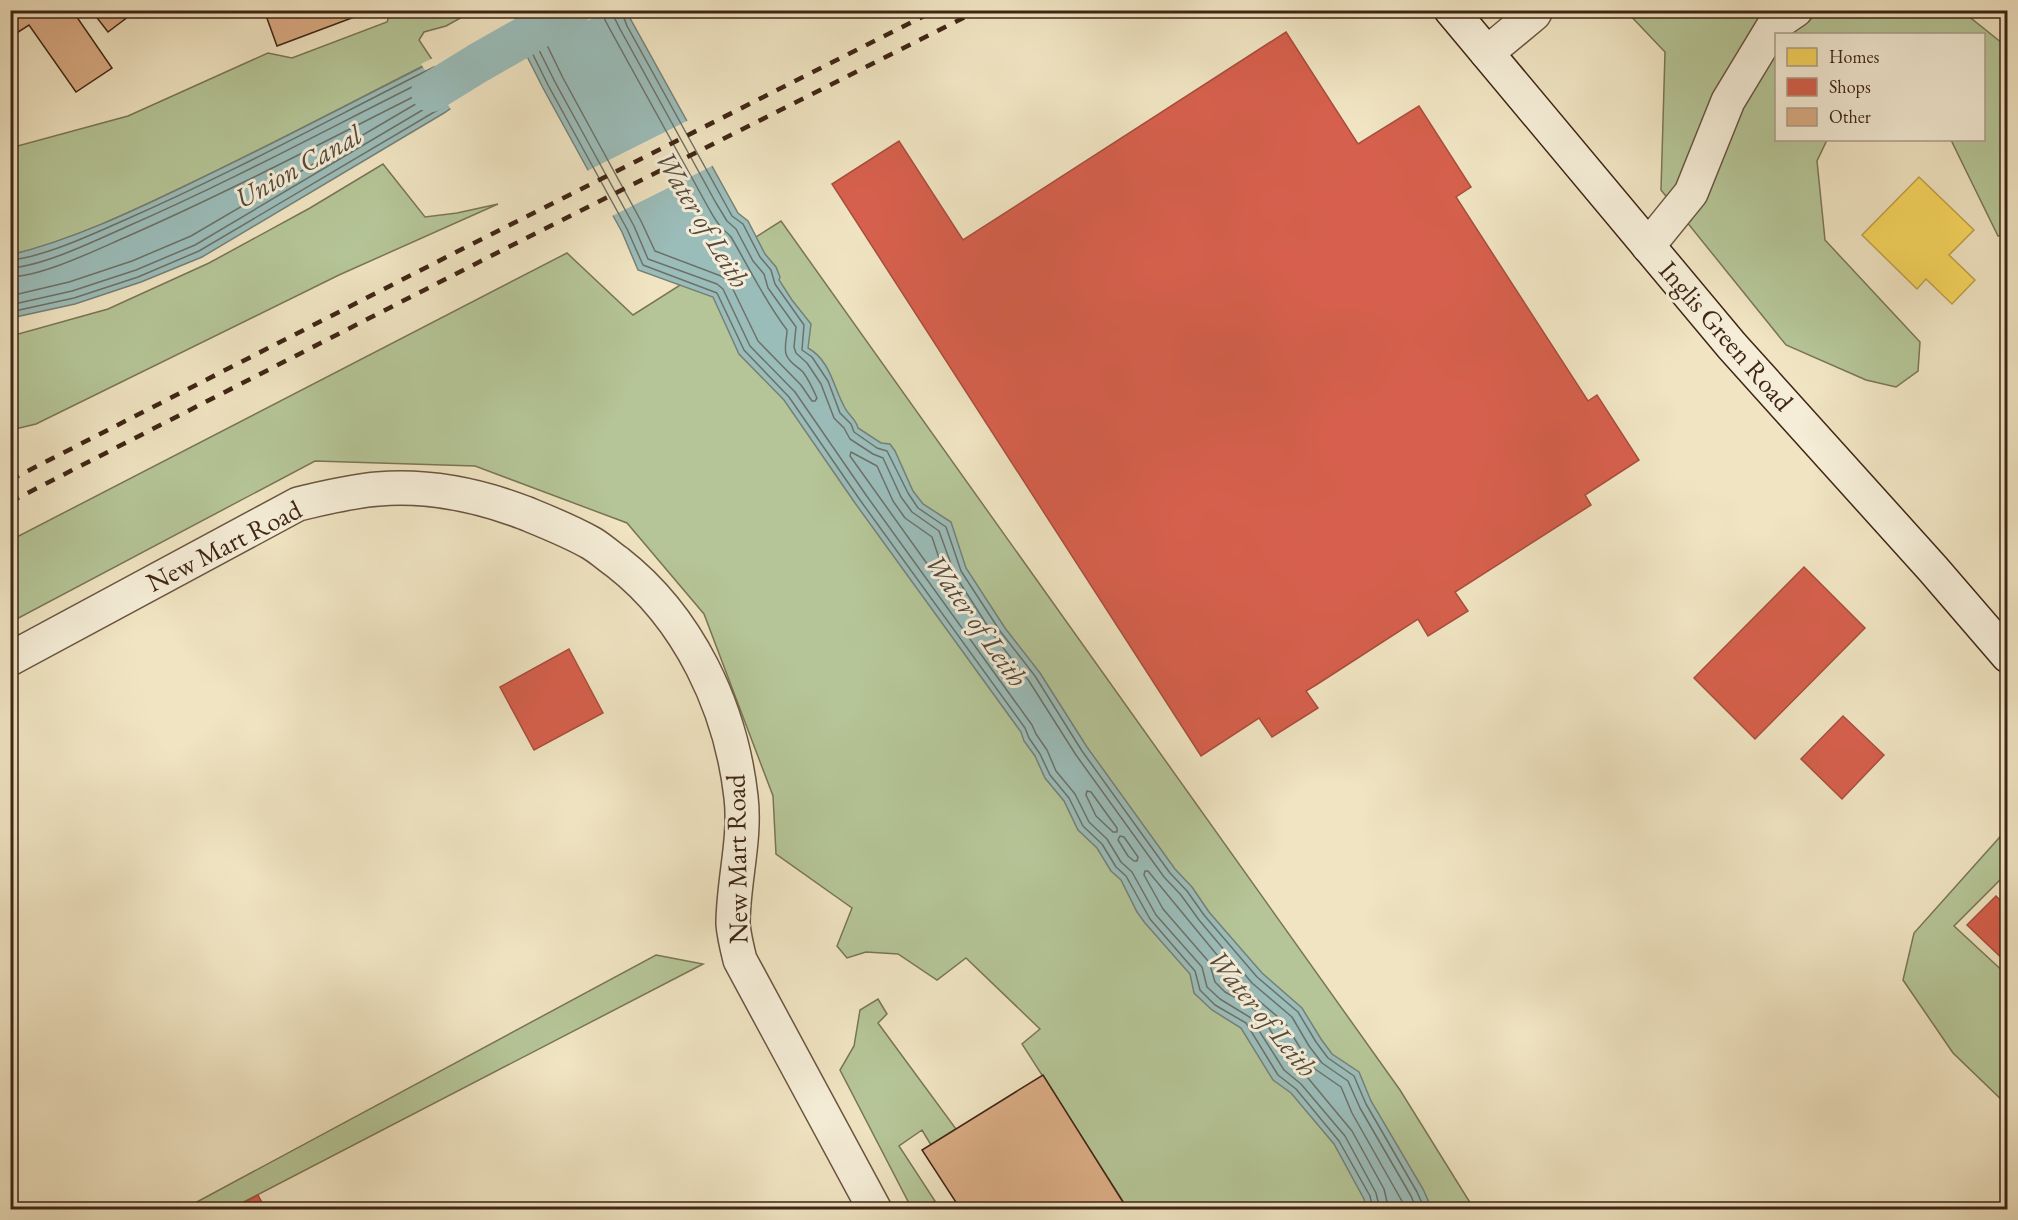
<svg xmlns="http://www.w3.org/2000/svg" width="2018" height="1220" font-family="'EB Garamond',serif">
  <rect width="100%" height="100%" fill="#f0e4c2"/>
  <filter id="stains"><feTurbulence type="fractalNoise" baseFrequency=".00333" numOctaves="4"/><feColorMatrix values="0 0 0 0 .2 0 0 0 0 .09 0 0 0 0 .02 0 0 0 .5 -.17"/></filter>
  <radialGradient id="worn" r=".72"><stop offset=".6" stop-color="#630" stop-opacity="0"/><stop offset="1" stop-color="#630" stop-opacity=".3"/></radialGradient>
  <!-- green -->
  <path fill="#b5c597" stroke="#7a7556" stroke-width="1.5" d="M391,11H473L446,26L424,32L419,40L433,61C352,102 271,145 189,184C131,212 72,240 11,255L10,148L128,116L268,53L292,58L387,22Z
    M1626,11H1962L2007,47L2008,235L1998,236L1951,140H1984V34H1776V140H1827L1817,161L1825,240L1920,342L1918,371L1896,387L1866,380L1786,345L1661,190L1665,52Z
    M383,164L425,217L457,213L498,204L339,275L36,424L11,430V336L108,309L209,263L310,208Z
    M781,221L1400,1090L1474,1209H1128L1022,1044L1040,1029L966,958L937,980L898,954L866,952L847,958L837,946L852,908L776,854L773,796L704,614L627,523L475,466L315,461L11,622V540L567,253L633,315Z
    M2007,829V873L1954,926L2007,975V1105L1953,1053L1903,980L1914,933Z
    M656,955L703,964L230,1209L182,1210Z
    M878,999L887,1014L878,1023L956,1129L931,1145L922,1130L899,1146L935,1201L923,1209H912L840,1070L854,1046L860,1010Z"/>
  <!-- water -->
  <path fill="#9bbdba" stroke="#768078" stroke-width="1.5" d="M504,11H626L738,213L748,221L765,254L776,267L780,277L779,280L792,300L811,324L808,348C831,361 833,387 845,408C849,416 856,419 858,428L881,443L890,444L895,451L913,491L923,504L951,522L966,568L1005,628L1040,673L1087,747L1175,869L1192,887L1209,912L1262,973L1302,1008L1321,1039L1332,1054L1359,1072L1371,1101L1423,1189L1432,1209H1367L1364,1199L1334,1144L1291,1093L1273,1080L1241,1028L1212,1010L1194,993L1190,974L1145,923L1137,912L1121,880L1111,871L1097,848L1078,830L1064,801L1045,778L1035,756L1024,741L1021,732L855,503L784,400L739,354L713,297L638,270L622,232L543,88Z
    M434,61L457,104L444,113L202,257L141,282L75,304L11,318L10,255C72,240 131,212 189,184C271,145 352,102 434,61Z"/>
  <!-- pier -->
  <path fill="#f0e4c2" d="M517,11V10L606,11L523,55L505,18Z
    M433,58L478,60L481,62L472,90L459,106L452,111L421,64Z
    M689,120L714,165L610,217L585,172Z"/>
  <!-- homes -->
  <path fill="#f6d55c" stroke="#bfa047" stroke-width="1.5" d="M1919,177L1974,230L1949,255L1975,280L1952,304L1926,279L1917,289L1862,235Z"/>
  <!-- shops -->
  <path fill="#d6604d" stroke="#a94e3c" stroke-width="1.5" d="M1286,32L1358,144L1419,106L1471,187L1456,197L1588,401L1597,395L1639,460L1585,495L1591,505L1455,592L1468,611L1428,636L1418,619L1316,685L1306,691L1318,708L1272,737L1259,718L1201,756L832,184L899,141L963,240Z
    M1804,567L1865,628L1755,739L1694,678Z
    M569,649L603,713L534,750L500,687Z
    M1843,716L1884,755L1842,799L1801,759Z
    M1996,896L2002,902L2008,896V964L1967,925Z
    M258,1195L266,1210H230Z"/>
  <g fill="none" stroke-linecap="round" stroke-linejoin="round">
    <!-- shore -->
    <path stroke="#6d7168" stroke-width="1.5" d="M511,10L548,85L627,229L643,265L717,293L744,350L789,397L860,500L1025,728L1029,738L1040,754L1050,775L1069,798L1083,826L1102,844L1116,867L1126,876L1150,919L1195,971L1200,990L1215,1005L1246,1023L1278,1075L1296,1089L1339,1141L1370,1196L1373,1210
      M519,10L555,82L634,226L648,259L717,284L723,289L750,346L795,392L866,495L1032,725L1036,734L1047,750L1056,771L1075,794L1089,822L1107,839L1121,862L1132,872L1156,915L1202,967L1207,987L1220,999L1251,1018L1284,1070L1301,1084L1345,1136L1376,1193L1380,1210
      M530,10L563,78L641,221L655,251L721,276L729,281L758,341L801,385L812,401H815L817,398C813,389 809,380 803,372C797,366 789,363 786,354C784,346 787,338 787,330C764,300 750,269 731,237C728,233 724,231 721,227C716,222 712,214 708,207L612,33L605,20L604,10
      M613,10L614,17L620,29L716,203L727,221L736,229L753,261L764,274L768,288L796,327L794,347L796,353L807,363L821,384L834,418L844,428L850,439L873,454L883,458L901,497L912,512L939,531L955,575L994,636L1029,681L1076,755L1164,877L1181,895L1199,920L1252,983L1292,1017L1309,1046L1322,1063L1348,1081L1360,1108L1411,1196L1417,1210
      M621,10L627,26L732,216L743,224L760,257L771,270L775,284L804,325L802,350L812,357L828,381L840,413L851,424L854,432L877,448L887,451L908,493L918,508L946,527L961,571L1000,631L1035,676L1082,751L1170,873L1187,891L1204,915L1257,977L1298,1012L1316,1042L1328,1058L1354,1076L1366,1104L1417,1192L1425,1210
      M10,260C45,257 95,233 127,219C232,173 332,118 434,67L466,68L468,70C465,87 455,98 441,108L199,251L138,277L74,298L10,312
      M10,268C43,266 95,241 126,227C232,181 333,126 436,75H456L458,77C456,88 445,96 436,102L195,245L136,270L72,291L10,305
      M10,277C43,276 96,250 126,237C231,191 331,138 433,87L437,88L436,91L431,95L191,236L132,261L69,282L10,296
      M851,452L877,466L893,501L905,518L932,537L945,576L958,597L957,601L953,600L850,456Z
      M1087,791L1091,792L1117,828V832H1113L1096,816L1086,795Z
      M1120,836L1124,837L1138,857L1137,861H1134L1128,856L1118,840Z
      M1389,1210L1384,1189L1352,1131L1308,1078L1290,1064L1268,1026L1257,1012L1246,1003L1225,992L1215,982L1209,962L1163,909L1144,875L1145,871H1148L1245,989L1285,1023L1302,1051L1315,1069L1341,1087L1352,1113L1407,1210"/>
    <!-- canal -->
    <path stroke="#9bbdba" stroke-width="40" d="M431,92L478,63L571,10"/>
  </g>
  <!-- building -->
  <path fill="#daac84" stroke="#3f2515" stroke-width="1.5" d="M10,10H72L112,68L76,92L29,25L12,36L10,34Z
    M91,10H137L108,32Z
    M264,10H373L277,46Z
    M1043,1075L1128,1210H961L922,1150Z"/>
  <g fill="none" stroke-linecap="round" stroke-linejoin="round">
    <!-- street casing -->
    <g stroke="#6b5540" stroke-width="36">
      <path id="street" d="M1487,53L1534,14L1536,10
        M1648,246L1691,193L1728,101L1774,25L1796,10
        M10,659L298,504C324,498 351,491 378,489C428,485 478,495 525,513C547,522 570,531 591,543C600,548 608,556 617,562C689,618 731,708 741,797C746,839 733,882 733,924C734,936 737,948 740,960L875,1210"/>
    </g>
    <!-- secondary casing -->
    <g stroke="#3f2515" stroke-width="36">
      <path id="secondary" d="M1451,10L1732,346L1933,569L2008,656"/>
    </g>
    <!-- street -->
    <use href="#street" stroke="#f5edd7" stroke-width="33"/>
    <!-- secondary -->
    <use href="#secondary" stroke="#f5edd7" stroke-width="33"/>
    <!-- rail -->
    <path stroke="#3f2515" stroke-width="4.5" stroke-dasharray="10 10" stroke-linecap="butt" d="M10,480L472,244L936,10
      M10,502L481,261L979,10"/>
  </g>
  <g text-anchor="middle" stroke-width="6" stroke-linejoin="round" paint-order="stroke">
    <!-- street labels -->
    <g font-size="27" fill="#3f2515" stroke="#f5edd7">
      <text transform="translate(1726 336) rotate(49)" y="9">Inglis Green Road</text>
      <text transform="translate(224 546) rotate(-27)" y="9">New Mart Road</text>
      <text transform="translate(737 859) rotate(-91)" y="9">New Mart Road</text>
    </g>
    <!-- water labels -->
    <g font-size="28" font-style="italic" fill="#564b3e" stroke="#f5edd7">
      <text transform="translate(298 166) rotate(-29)" y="10">Union Canal</text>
      <text transform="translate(703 219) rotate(59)" y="10">Water of Leith</text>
      <text transform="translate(977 620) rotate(55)" y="10">Water of Leith</text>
      <text transform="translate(1263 1013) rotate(51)" y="10">Water of Leith</text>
    </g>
  </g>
  <!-- margin -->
  <rect width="2018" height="1220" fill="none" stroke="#f0e4c2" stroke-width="36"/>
  <rect x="12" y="12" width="1994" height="1196" fill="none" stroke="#3f2515" stroke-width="3"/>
  <rect x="18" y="18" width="1982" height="1184" fill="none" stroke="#3f2515" stroke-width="1.5"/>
  <!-- legend -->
  <rect x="1775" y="33" width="210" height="108" fill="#f5edd7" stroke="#ac9d89" stroke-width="1.5"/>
  <rect x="1787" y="48" width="30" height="18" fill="#f6d55c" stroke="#ac9d89" stroke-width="1.5"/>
  <text x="1829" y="63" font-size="18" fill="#3f2515">Homes</text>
  <rect x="1787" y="78" width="30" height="18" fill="#d6604d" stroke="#ac9d89" stroke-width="1.5"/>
  <text x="1829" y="93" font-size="18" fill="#3f2515">Shops</text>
  <rect x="1787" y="108" width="30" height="18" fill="#daac84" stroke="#ac9d89" stroke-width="1.5"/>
  <text x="1829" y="123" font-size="18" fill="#3f2515">Other</text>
  <rect width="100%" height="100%" filter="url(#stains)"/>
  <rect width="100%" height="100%" fill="url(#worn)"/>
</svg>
